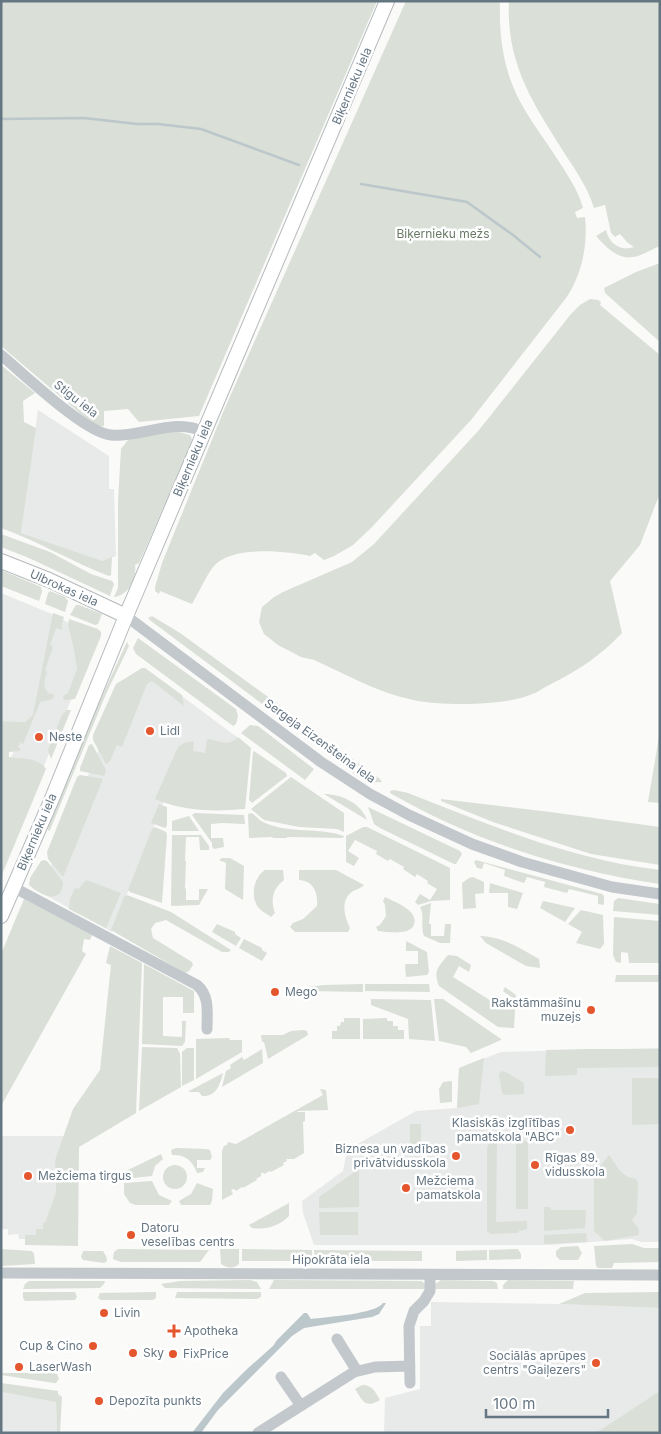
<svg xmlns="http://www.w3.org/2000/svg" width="661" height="1434" font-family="Inter,sans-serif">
  <rect width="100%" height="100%" fill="#fafaf8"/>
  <!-- built -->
  <path fill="#e8e9e9" d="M38,410L109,456V489H114L116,556L103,561L21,533Z
    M1,593L52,614L71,624L84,668L42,771L9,764L24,722L1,721Z
    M144,668L249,746L245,760L182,755L112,932L40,892L129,676Z
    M660,1048V1242H641L632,1239L550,1245H314L303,1213L302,1201L343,1171L347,1150L416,1111L457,1108L459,1068L501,1052Z
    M1,1136H64L55,1160L56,1192L43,1229L36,1235L25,1239H19L18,1234L8,1235V1229H1Z
    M431,1302L559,1304L660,1308V1406L613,1433H384L385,1398L420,1389V1326H431Z
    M1,1392L56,1402L57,1433H1Z"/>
  <!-- green -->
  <path fill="#dadfd7" d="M1,1H377L199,416L139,422L128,409L104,411V426H95L1,346Z
    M406,1H500C499,30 502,58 512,84C522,110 541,134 556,157C566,173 578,189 583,208L575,212L577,218L585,217C588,244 582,275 566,298L471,420L372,527L353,545L334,556L324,560L315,553L310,556C286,551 231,545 213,567C205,578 199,592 192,604L160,591L159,594L155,591V587L162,563L224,410Z
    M509,1H660V246C652,249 642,256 633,257C618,260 605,246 596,236L606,230C609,243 620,252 634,247L628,243L620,234L615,237L611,233L605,205L594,208C588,188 576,171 565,154C533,103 506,64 509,1Z
    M660,263V342L605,293L604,288L636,272Z
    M590,299L598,300L601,302L600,305L660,355V493L640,545L610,581L622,633C600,656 579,670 551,684C543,688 535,694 527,696C499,706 442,706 413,700C378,693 346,674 314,660L301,657L278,645L264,634L259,622L262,607L274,597L283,592L352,562L374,544L479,430L571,314L580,305Z
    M1,365L35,393L23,401L24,422L36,428L21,533L103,561L112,557L111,575L109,576C72,562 38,541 1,528Z
    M175,431L190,435L192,439L190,447L139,563L135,565C137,578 128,596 114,597L118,588V501L121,449L128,440L135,437Z
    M1,534L50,552L91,574L112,581L114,584L110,596L29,558L1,547Z
    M1,570L41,587L42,592L39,601L1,586Z
    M50,591L65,597L68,601L65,612L45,604L48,593Z
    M76,605H79L102,614L98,624L95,625L70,615Z
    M53,613L64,617L62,623V630L56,628L50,645L53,647L45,670L47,672C44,680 42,687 49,694L51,693L54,695L53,699L40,702L23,744L20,742L18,747L21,749L19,751L9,752V757C22,759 38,757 46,769L1,877V721L25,722L33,715Z
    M152,616L180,633L282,707L283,712L280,714L269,709L151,621L148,618Z
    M69,619L98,629L101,632V636L75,699L64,700L63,696L68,693L77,669L74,649L68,625Z
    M138,638L236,709L238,716L236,724L233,726L136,654L133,648Z
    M127,642L129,646L106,694L50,830L48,831L49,821L90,722Z
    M142,668H145L182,695L184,706L152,681L147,684L122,747L117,745L110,761L106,764L93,740V735L116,684Z
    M67,710H71L51,759L48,750L62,715Z
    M250,725L258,726L314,769L305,780L241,733Z
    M660,731V803L648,802Z
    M238,737L251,748L245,809C213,812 182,811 155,799L178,747L184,743L194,741L193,751L205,753L207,739C220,740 227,748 238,737Z
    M92,744L106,770L104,776L80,771V768L89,745Z
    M338,748L380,779L382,782C379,782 374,783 370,782C360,779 334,761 331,752Z
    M254,751L286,773L287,776L252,803L249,800L253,752Z
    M80,775L103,779L63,877L48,859L47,852L77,777Z
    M291,777L344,813V832L337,829L299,827L264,820L251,809Z
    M394,790L408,793C490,825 571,860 660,870V884C565,870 473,841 390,793V791Z
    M324,794C341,794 361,803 367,820Z
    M441,799L550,812L660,827V865L591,854L493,822L441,801Z
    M159,804L167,807V826L165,828L151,823Z
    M368,807L460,851L462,854L456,864H454L380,828L374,824Z
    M195,813L244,815L245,824L222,823L211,824V838H223L224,847L214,849L212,847V843L192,815Z
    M252,813C256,816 260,821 265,823C290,834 319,827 344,836L343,838L287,837V838H273L272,837L249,838L248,814Z
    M189,816L199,831H172V821Z
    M155,827L166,832L167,835L162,903L130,892L128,890L152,829Z
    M363,827H367L450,868V900L431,901L418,905L415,902L420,894L430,900L437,889L427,883L428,881L417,874L415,877L403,869L404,867L390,859L388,861L376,854L377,851L355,840L348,851L359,858L354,866L346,862V836Z
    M172,835H201L209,846V850H200L199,837H186L185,861H186L185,888L186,889V900H199V889H208L199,905L171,906Z
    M222,858H230L244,866L243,900L225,889L226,863L219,860Z
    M44,860L47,861L63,882C62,906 40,895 29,885L30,878L41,861Z
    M476,860L602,894L604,896V903L603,905L598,904V896L569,889L567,893L544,887L545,882L527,877L524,883L504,876L505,870L484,863L482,869L477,868L474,862Z
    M265,870H283L284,880C273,888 270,900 275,913L271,917C267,914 261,911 258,907C250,896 254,877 265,870Z
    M299,870H336L364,885C361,888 357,889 353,891C340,900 344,916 350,928L348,932H295L290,927L293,923L303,919L317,906C318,893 314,881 299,880Z
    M473,877L484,882V893L475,894L476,908L463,909L462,883L469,878Z
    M86,880L121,893L106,928L69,909L70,899L75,888L78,889Z
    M490,883L523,893L517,909L508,907V893H489Z
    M127,895L171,912L231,950L229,952H222L166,920L155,923L151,929L153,938L192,962L193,965L189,971L185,973L111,930L124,897Z
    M385,897C394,902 419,910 414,924C414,926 411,929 409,930C401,934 387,932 378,931L376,927L380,925L386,916L385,905L383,901Z
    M618,898L660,904V915L613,911L614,901Z
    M24,899L92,935L90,940L84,939L82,951L86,954L1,1106V954Z
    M543,901L575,908L565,922L540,908Z
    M431,903L429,924H431V936H444L445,924H451L450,943H440L424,936C420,927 425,915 420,907Z
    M581,910L603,915L604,944L600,949L576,943L582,932L568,924Z
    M614,917L660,921V963H629L628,953L621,952V963L616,962L613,955Z
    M217,924L235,932V934L241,938L236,946L212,932Z
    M480,936C503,937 520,948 539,959L540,968L526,966L486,943Z
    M244,939L262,948V950L267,953L262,961L239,948Z
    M406,941L427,952L429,972L427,975L406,977L405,965L406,964H418V951H406Z
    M110,946L142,963L136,1113L79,1147L78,1246L25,1245V1235H36V1229H43V1223H45L56,1192L55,1160L73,1109L100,1070L111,965L106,963Z
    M448,955L457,956L471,965L469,972L459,966L453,977L496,1004L497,1003L507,1008L513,998L503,991L505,987L516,995L514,1028L498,1027L439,986C433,971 438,967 448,955Z
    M144,964L194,991V1013H183V997H163V1036L182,1037V1021H186L185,1042L182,1046L142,1044Z
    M616,975H660V982H615Z
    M363,984V992L307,991V987L324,985Z
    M365,984H429L430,992L365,991Z
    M371,999L431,1000L435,1041L409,1039L408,1019L371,1005Z
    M434,999H443L501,1039V1040L471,1053L466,1047L439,1041Z
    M344,1018H360V1039H332V1031H337V1026H340L341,1022H344Z
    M387,1018V1021H393V1026H398V1030H404V1039H363V1019Z
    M303,1030L307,1031L308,1035L268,1059L264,1042H262L261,1035H283L291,1031Z
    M229,1038L230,1040H242V1052L196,1079V1039Z
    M142,1047L177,1048L180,1054L181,1087L139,1111Z
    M187,1048H194V1080L182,1086V1052Z
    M262,1049L263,1063L222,1087L226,1071L231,1068L230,1065L242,1057L244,1060Z
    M588,1049H660V1067L577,1068V1075L545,1076L546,1050Z
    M484,1058L479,1104L457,1108L459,1068Z
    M502,1071L506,1072L524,1083V1094L504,1095L502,1092L499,1076V1074Z
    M223,1073C220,1085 216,1097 202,1096L199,1092H189V1091Z
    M632,1078H660V1124L632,1125Z
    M452,1081V1102L440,1103L439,1089L443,1082Z
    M320,1089L326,1090L328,1110L297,1111L298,1112H305V1121L303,1122L304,1153L294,1159H286L287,1161L283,1163L284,1165L271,1172L270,1171L264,1174L263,1172L261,1174V1176L256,1179L257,1180L243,1188L242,1187L236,1191L234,1189L231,1190L233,1194L222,1200V1151L224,1146L227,1145L228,1142L236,1144L323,1095Z
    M410,1124H421V1146H410Z
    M516,1141H528V1209H516Z
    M497,1142L496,1222L527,1221V1229L519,1231L518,1233L491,1234L487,1231V1147L490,1143Z
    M176,1148L206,1149L210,1150L212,1157L210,1160H197V1168H205L203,1172L197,1173C193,1161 185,1154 172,1155L171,1150Z
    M161,1154L163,1159L155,1166L152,1176L124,1179L126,1171Z
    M609,1155C617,1166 621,1177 636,1179L638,1183L637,1213L632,1220C635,1225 641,1228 638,1235L605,1241L594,1231V1174Z
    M163 1177a12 12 0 1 1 24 0a12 12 0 1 1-24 0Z
    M359,1169V1207L319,1208V1197Z
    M152,1181L159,1195L172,1201L169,1205H136L130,1203L124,1194V1183Z
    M197,1183L213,1189L212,1201L210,1205H181L179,1201L191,1194Z
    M289,1203V1216C279,1226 267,1230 252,1228L249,1225Z
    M544,1207H550L551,1210H586L585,1228L544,1231Z
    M319,1212H358V1235H320Z
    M586,1233L587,1242L544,1244V1235Z
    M632,1244L644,1248H660V1262L614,1263L612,1268H598L596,1266L594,1246Z
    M578,1246L582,1253L578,1260H560L556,1256V1251L561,1247Z
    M1,1249L32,1251L34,1254L35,1264L1,1266Z
    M118,1249L209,1250L200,1262H121L113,1259L114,1252Z
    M220,1249H239V1264C234,1269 227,1268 221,1264Z
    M242,1249L312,1250V1261H242Z
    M518,1249L521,1254V1259L489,1260V1250Z
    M314,1250L422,1251V1261H315Z
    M487,1250V1260L456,1261V1251Z
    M83,1251H103L106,1256L107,1261L104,1263L83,1260L81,1257Z
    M250,1280L257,1282L261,1289L165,1288L161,1284L180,1281Z
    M274,1280L421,1281L426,1284V1289H269Z
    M441,1280L493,1281L497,1283L498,1289H434V1285Z
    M508,1280L574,1281L573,1289H503V1285Z
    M29,1281H105L104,1284L100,1288L23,1289L25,1284Z
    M23,1292H75L77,1297L75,1300L25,1301L23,1298Z
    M156,1292V1298L153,1300H101L98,1298L100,1293Z
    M177,1292H261V1297L257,1299L175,1298Z
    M660,1292V1308L559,1304L585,1293Z
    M1,1373H54L57,1374L59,1379L56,1383H54L1,1375Z
    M1,1383L58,1391V1394L62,1397L60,1433H57L56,1402L1,1392Z
    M362,1385C373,1385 375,1392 380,1400C365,1409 363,1401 355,1389Z
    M660,1391V1433H596Z"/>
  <!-- water -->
  <path fill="#bbc7cb" d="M383,1303H386L379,1314L372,1317L304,1328L292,1336L218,1410L201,1433H192L223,1393L246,1370L273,1346L277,1340L304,1313H307L311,1319C326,1317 376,1314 383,1303Z"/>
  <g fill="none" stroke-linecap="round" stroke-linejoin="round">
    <!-- stream -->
    <path stroke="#bbc7cb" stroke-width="2.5" d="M1,119L84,118L137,124H158L201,129L299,165
      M361,184L467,202L513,235L540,257"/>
    <!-- major casing -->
    <g stroke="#b5babe" stroke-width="16">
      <path id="major" d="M1,561L49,580L126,616
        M1,916L51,801L126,616L387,1"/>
    </g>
    <!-- minor -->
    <path stroke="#c3c8cc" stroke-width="11" d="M1,355C24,374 85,433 111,435C142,438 174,417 204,432
      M126,616L321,762L370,794L409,815L472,844L522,862L612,887L660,894
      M13,887L197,985C210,996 207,1013 207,1029
      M1,1273L660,1275
      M337,1339L357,1371
      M281,1377L301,1406
      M410,1383L409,1326L414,1311L424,1301L430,1291V1275
      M258,1433L354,1372L375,1367L410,1366"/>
    <!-- major -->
    <use href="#major" stroke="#fff" stroke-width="14"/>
  </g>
  <!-- markers -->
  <g fill="#e4572e" stroke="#fff" stroke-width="2">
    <circle cx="150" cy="731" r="5"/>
    <circle cx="39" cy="737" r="5"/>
    <circle cx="275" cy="992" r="5"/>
    <circle cx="591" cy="1010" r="5"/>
    <circle cx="570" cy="1130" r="5"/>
    <circle cx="456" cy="1156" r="5"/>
    <circle cx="535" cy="1165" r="5"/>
    <circle cx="28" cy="1176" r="5"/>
    <circle cx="406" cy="1188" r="5"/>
    <circle cx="131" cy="1235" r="5"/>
    <circle cx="104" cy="1313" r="5"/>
    <path d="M171.5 1323.5h5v5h5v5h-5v5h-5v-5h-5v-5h5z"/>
    <circle cx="93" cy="1346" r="5"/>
    <circle cx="133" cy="1353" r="5"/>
    <circle cx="173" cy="1354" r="5"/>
    <circle cx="596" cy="1363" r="5"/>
    <circle cx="19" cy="1367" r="5"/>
    <circle cx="99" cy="1401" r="5"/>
  </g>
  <g text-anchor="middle" stroke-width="5" stroke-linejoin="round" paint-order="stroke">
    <!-- street labels -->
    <g font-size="12" fill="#657683" stroke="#fff">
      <text transform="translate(352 86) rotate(-67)" y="4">Biķernieku iela</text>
      <text transform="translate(76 399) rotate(38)" y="4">Stigu iela</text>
      <text transform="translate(193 458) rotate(-67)" y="4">Biķernieku iela</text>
      <text transform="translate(64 588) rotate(24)" y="4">Ulbrokas iela</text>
      <text transform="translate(320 741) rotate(36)" y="4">Sergeja Eizenšteina iela</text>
      <text transform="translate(37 832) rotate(-67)" y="4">Biķernieku iela</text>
      <text x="331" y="1264">Hipokrāta iela</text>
    </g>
    <!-- park labels -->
    <g font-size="12" fill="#687a64" stroke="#fff">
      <text x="443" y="238">Biķernieku mežs</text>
    </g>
    <!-- poi labels -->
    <g font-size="12" fill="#657683" stroke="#fff" text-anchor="start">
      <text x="160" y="735">Lidl</text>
      <text x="49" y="741">Neste</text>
      <text x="285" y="996">Mego</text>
      <text x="581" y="1007" text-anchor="end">Rakstāmmašīnu<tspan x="581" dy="14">muzejs</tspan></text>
      <text x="560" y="1127" text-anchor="end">Klasiskās izglītības<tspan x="560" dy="14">pamatskola "ABC"</tspan></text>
      <text x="446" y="1153" text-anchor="end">Biznesa un vadības<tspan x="446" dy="14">privātvidusskola</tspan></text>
      <text x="545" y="1162">Rīgas 89.<tspan x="545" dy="14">vidusskola</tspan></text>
      <text x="38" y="1180">Mežciema tirgus</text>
      <text x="416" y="1185">Mežciema<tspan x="416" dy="14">pamatskola</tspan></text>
      <text x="141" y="1232">Datoru<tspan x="141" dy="14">veselības centrs</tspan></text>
      <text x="114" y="1317">Livin</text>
      <text x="184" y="1335">Apotheka</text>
      <text x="83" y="1350" text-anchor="end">Cup &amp; Cino</text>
      <text x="143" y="1357">Sky</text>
      <text x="183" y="1358">FixPrice</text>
      <text x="586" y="1360" text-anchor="end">Sociālās aprūpes<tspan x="586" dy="14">centrs "Gaiļezers"</tspan></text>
      <text x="29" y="1371">LaserWash</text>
      <text x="109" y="1405">Depozīta punkts</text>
    </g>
  </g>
  <!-- border -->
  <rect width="661" height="1434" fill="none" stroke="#657683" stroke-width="5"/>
  <!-- scale -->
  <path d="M486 1409v8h122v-8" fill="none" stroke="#657683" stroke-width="2.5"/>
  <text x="493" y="1409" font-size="15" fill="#657683" stroke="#ffffff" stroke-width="4" paint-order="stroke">100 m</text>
</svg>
